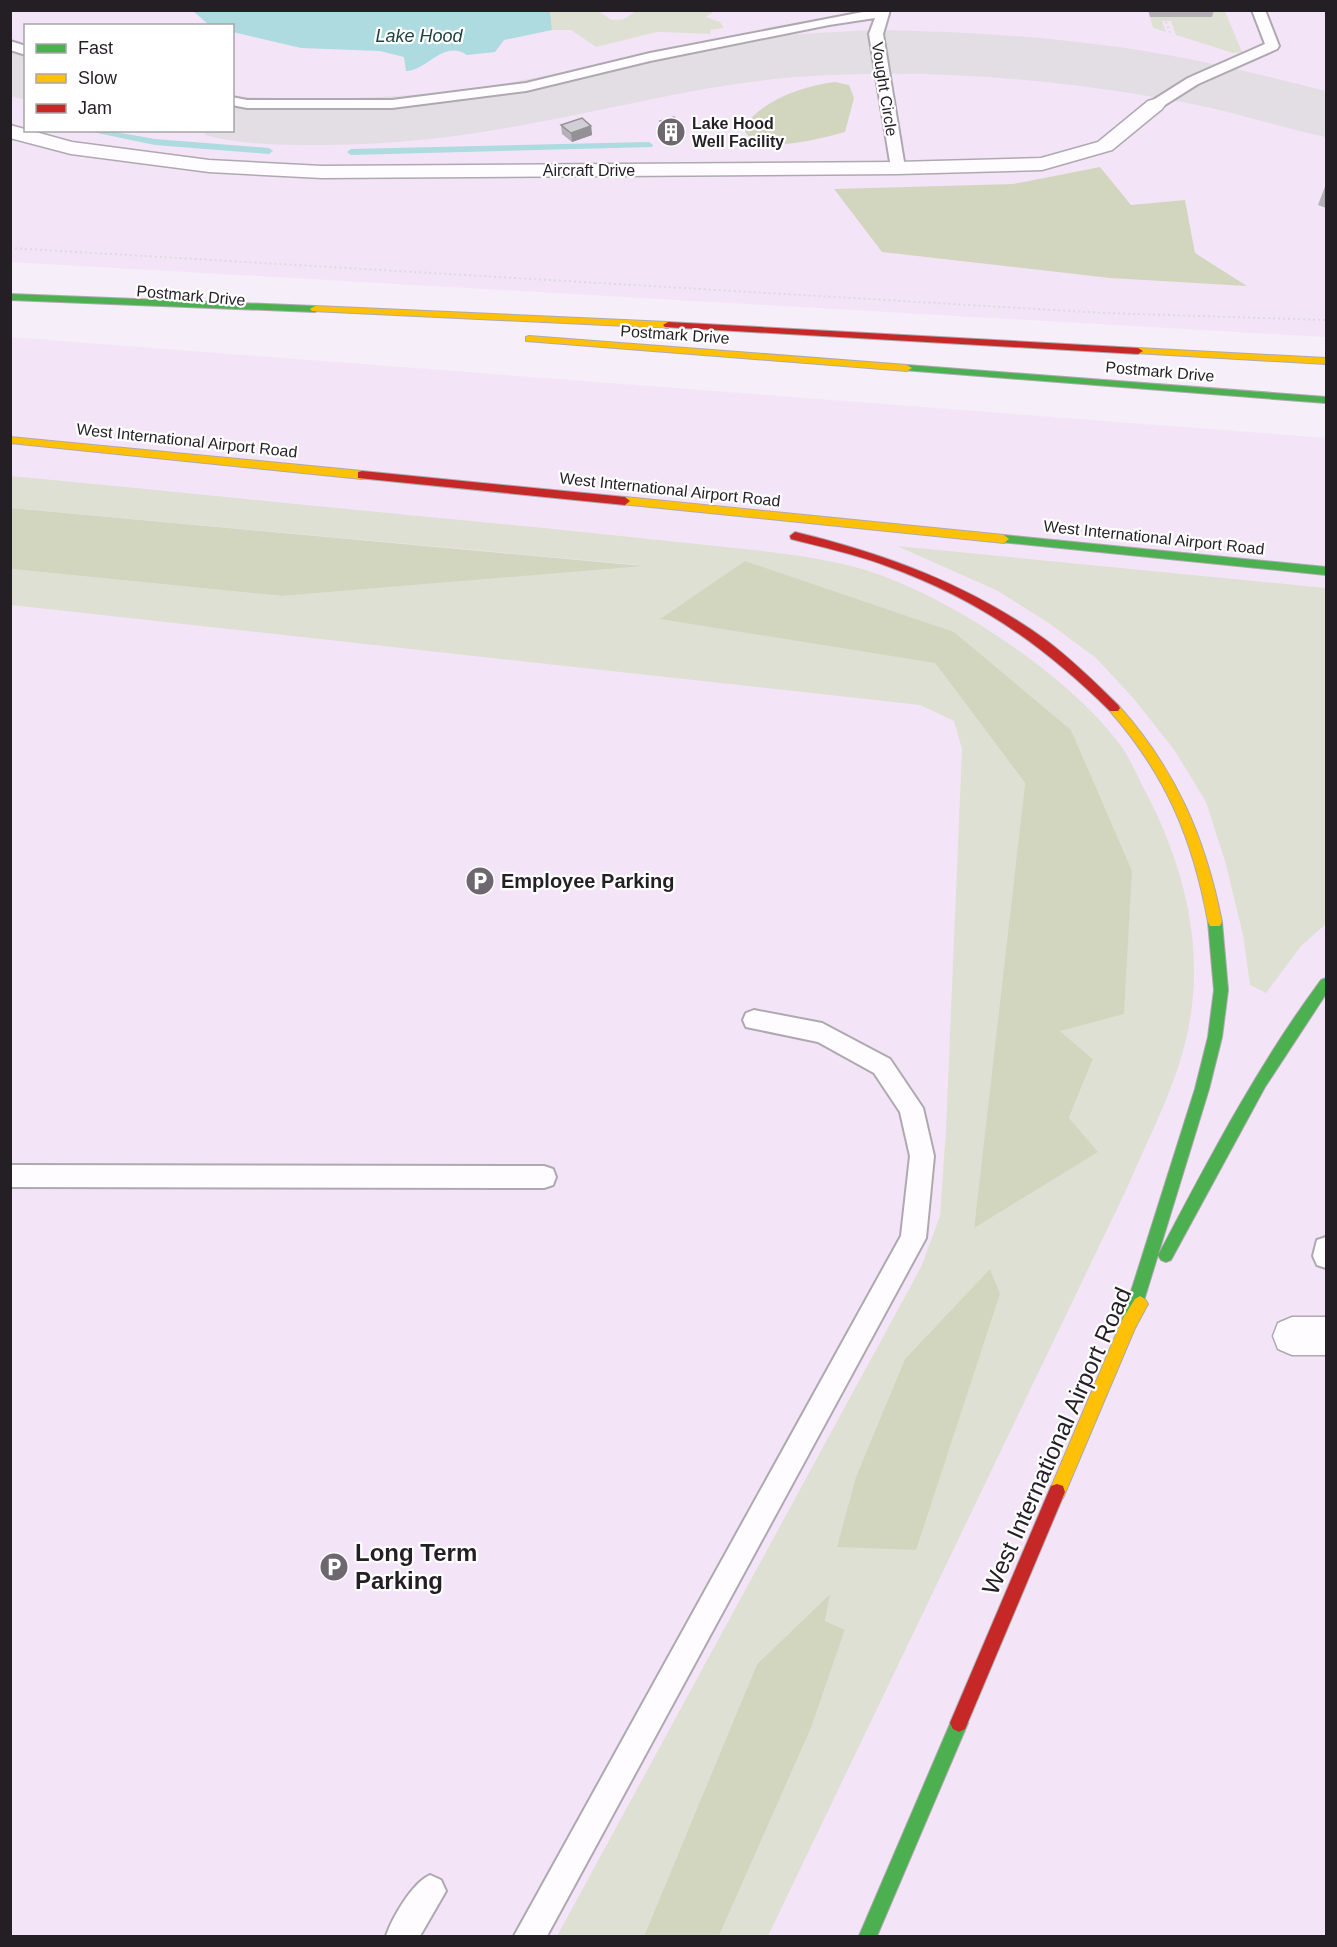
<svg xmlns="http://www.w3.org/2000/svg" width="1337" height="1947" font-family="Helvetica,sans-serif">
  <rect width="100%" height="100%" fill="#f6eef8"/>
  <!-- built -->
  <path fill="#f3e5f7" fill-rule="evenodd" d="M10,11H1326V337L11,262ZM26,26H232V130H26Z
    M10,337L1326,438V1936H11Z"/>
  <!-- green -->
  <path fill="#dfe0d4" fill-rule="evenodd" d="M550,11H598L612,20L624,19L636,11H715L706,17L720,22L724,28L710,30L711,34L657,32L596,47L571,30H552Z
    M1210,11H1225L1242,52L1233,53L1176,35L1171,21H1162L1166,32L1153,28L1150,17H1212Z
    M11,476C188,493 366,511 544,528C602,534 659,540 716,546C763,551 810,555 855,567C942,590 1072,676 1124,750C1131,761 1137,775 1143,787C1182,859 1205,943 1189,1025C1179,1081 1150,1134 1128,1186L768,1936H719L811,1728L845,1630L825,1622L829,1595L757,1664L644,1936H557L921,1267L940,1216L946,1129L962,749L954,721L920,705L11,605V569L282,596L638,565L11,508ZM935,663L1132,871L1060,1031L1093,1059L1069,1119L974,1228L1025,783Z
    M897,546L1326,588V924L1301,946L1266,993L1250,985L1243,935L1225,861L1206,802L1175,751L1134,699L1096,658L1050,624L998,591Z"/>
  <!-- forest -->
  <path fill="#d3d6bf" d="M835,82L849,85L854,98L845,132C823,138 772,152 752,139C748,137 745,131 743,128C762,100 802,86 835,82Z
    M1100,167L1131,205L1185,200L1195,253L1247,286L1110,278L882,252L834,189L1013,184Z
    M10,508H11L643,566L282,596L11,569Z
    M745,561L954,632L1071,730L1132,871L1124,1014L1060,1031L1093,1059L1069,1118L1098,1152L974,1228L1025,783L935,663L660,619Z
    M990,1269L1000,1294L916,1550L837,1547L856,1477L905,1359Z
    M830,1594L825,1621L845,1630L811,1728L719,1936H644L757,1664Z"/>
  <!-- water -->
  <path fill="#addbdf" d="M193,11H550L552,30L504,40L495,52L467,55C444,39 428,70 406,71L404,57L380,51L301,48L233,32L232,26L209,25Z"/>
  <g fill="none" stroke-linecap="round" stroke-linejoin="round">
    <!-- stream -->
    <path fill="#addbdf" fill-rule="evenodd" d="M83,130H104L155,139L269,148L273,151L269,154L155,145Z
      M649,142L653,145L652,147L351,155L347,152L351,149Z"/>
    <!-- taxiway -->
    <path fill="#e2dee4" fill-rule="evenodd" d="M873,30C950,31 1026,35 1102,45C1178,54 1252,72 1326,91V137C1276,126 1227,110 1177,101C1052,78 924,68 797,77C705,84 618,108 528,124C461,137 392,145 324,145C284,145 244,145 205,135L202,130H232V96C312,101 390,99 469,89C545,79 620,57 696,45C755,36 814,33 873,30Z
      M10,50L26,54V100L10,96Z"/>
    <!-- lane casing -->
    <g stroke="#aea9b0" stroke-width="4">
      <path id="lane" d="M873,10H890L883,34L905,168L898,172L891,168L869,34L875,18L829,25L650,61L526,91L392,108H247L232,105V97L247,100H392L526,83L650,53Z
        M1252,10H1265L1279,46L1277,49L1198,84L1160,108H1150L1148,105L1150,102L1188,78L1265,44Z
        M10,41L26,46V55L10,50Z
        M754,1010L822,1023L890,1059L923,1108L934,1156L926,1238L547,1936H514L901,1236L910,1156L900,1112L874,1073L818,1042L746,1027L743,1020L746,1013Z
        M10,1165L544,1166L553,1169L556,1177L553,1185L544,1188L10,1187Z
        M1326,1237V1268L1317,1265L1313,1256L1317,1240Z
        M430,1875L441,1880L446,1891L420,1936H386C392,1918 412,1883 430,1875Z"/>
    </g>
    <!-- street casing -->
    <g stroke="#aea9b0" stroke-width="3">
      <path id="street" d="M1155,99L1162,101L1165,105L1162,109L1112,150L1042,170L898,174L322,178L209,172L71,154L10,138V125L72,142L209,160L322,166L898,162L1041,158L1098,142L1148,101Z
        M1292,1317H1326V1355H1292L1278,1349L1273,1336L1278,1323Z"/>
    </g>
    <!-- fast casing -->
    <g stroke="#aea9b0" stroke-width="2">
      <path id="fast" d="M10,294L315,306L320,309L315,312L10,300Z
        M907,365L1326,397V403L903,370V366Z
        M1004,535L1326,567V575L1000,542V536Z
        M1215,916L1220,918L1222,922L1228,990L1222,1037L1209,1089L1137,1323L1135,1328L1129,1331L1123,1328L1121,1323L1195,1089L1208,1037L1214,990L1208,922L1210,918Z
        M1326,978V994L1265,1087L1171,1260L1166,1262L1161,1260L1158,1255L1161,1250C1210,1157 1258,1065 1321,980Z
        M959,1714L965,1717L968,1723L877,1936H859L953,1717Z"/>
    </g>
    <!-- slow casing -->
    <g stroke="#aea9b0" stroke-width="2">
      <path id="slow" d="M315,306L668,322L673,325L668,328L312,311L310,309Z
        M529,336L907,365L912,368L907,371L526,341V337Z
        M1138,348L1326,358V364L1135,353L1133,351Z
        M10,437L362,471L367,475L362,479L10,443Z
        M625,497L1004,535L1009,539L1004,543L621,504V498Z
        M1114,703L1118,705C1176,770 1205,837 1222,922L1220,926H1210L1208,922C1193,839 1166,775 1110,711L1108,708Z
        M1140,1296L1145,1299L1148,1304L1135,1328L1063,1498L1057,1500L1051,1498L1049,1492L1123,1318L1135,1299Z"/>
    </g>
    <!-- jam casing -->
    <g stroke="#aea9b0" stroke-width="2">
      <path id="jam" d="M668,322L1138,348L1143,351L1138,354L665,327L663,325Z
        M362,471L625,497L630,501L625,505L358,478V472Z
        M795,532C886,554 970,585 1046,640C1072,660 1095,682 1118,705L1120,708L1118,711H1110C1041,643 976,598 884,565C854,554 822,547 791,539L790,536Z
        M1057,1484L1063,1486L1065,1492L965,1729L959,1732L953,1729L950,1723L1051,1486Z"/>
    </g>
    <!-- path -->
    <path stroke="#dddbde" stroke-width="2" stroke-dasharray="2 3" stroke-linecap="butt" d="M1164,17L1170,33
      M10,248L1104,313L1326,320"/>
    <!-- lane -->
    <use href="#lane" fill="#fefcfe" fill-rule="evenodd"/>
    <!-- street -->
    <use href="#street" fill="#fefcfe" fill-rule="evenodd"/>
    <!-- fast -->
    <use href="#fast" fill="#4caf50" fill-rule="evenodd"/>
    <!-- slow -->
    <use href="#slow" fill="#ffc107" fill-rule="evenodd"/>
    <!-- jam -->
    <use href="#jam" fill="#c62828" fill-rule="evenodd"/>
  </g>
  <!-- wall -->
  <path fill="#b5b1b8" d="M1148,10H1214L1212,17H1150Z
    M660,121L682,125V134L668,138L660,130Z
    M561,125L591,126L592,135L572,142L562,134Z
    M1326,184V208L1318,205Z"/>
  <!-- shaded-wall -->
  <path fill="#939096" d="M682,125V134L668,138V129Z
    M591,126L592,135L572,142L571,133Z"/>
  <!-- building -->
  <path fill="#d2ced6" stroke="#939096" stroke-width="1.5" d="M674,117L682,125L668,129L660,121Z
    M582,118L591,126L571,133L561,125Z"/>
  <!-- icons -->
  <defs>
    <g id="building-disc" transform="scale(1.5)"><circle r="9.5" fill="#6e676f" stroke="#fff"/><path d="M-4-6H4V6H1V3H-1V6H-4ZM-2.5-4.3h1.7v1.8h-1.7ZM.8-4.3h1.7v1.8H.8ZM-2.5-1h1.7V.8h-1.7ZM.8-1h1.7V.8H.8Z" fill="#fff"/></g>
    <g id="parking-disc" transform="scale(1.5)"><circle r="9.5" fill="#6e676f" stroke="#fff"/><path d="M-3.5-5.5H1a3.5 3.5 0 0 1 0 7H-1V5.5H-3.5ZM-1-3.4V-.6H.8a1.4 1.4 0 0 0 0-2.8Z" fill="#fff"/></g>
  </defs>
  <g fill-rule="evenodd">
    <use href="#building-disc" x="671" y="132"/>
    <use href="#parking-disc" x="480" y="881"/>
    <use href="#parking-disc" x="334" y="1567"/>
  </g>
  <g text-anchor="middle" stroke-width="4.5" stroke-linejoin="round" paint-order="stroke">
    <!-- far-street labels -->
    <g font-size="16" fill="#241f25" stroke="#fff">
      <text transform="translate(885 89) rotate(81)" y="6">Vought Circle</text>
      <text x="589" y="176">Aircraft Drive</text>
      <text transform="translate(191 295) rotate(5)" y="6">Postmark Drive</text>
      <text transform="translate(675 334) rotate(4)" y="6">Postmark Drive</text>
      <text transform="translate(1160 371) rotate(5)" y="6">Postmark Drive</text>
      <text transform="translate(187 440) rotate(6)" y="6">West International Airport Road</text>
      <text transform="translate(670 489) rotate(6)" y="6">West International Airport Road</text>
      <text transform="translate(1154 537) rotate(6)" y="6">West International Airport Road</text>
    </g>
    <!-- far-poi labels -->
    <g font-size="16" font-weight="bold" fill="#241f25" stroke="#fff" text-anchor="start">
      <text x="692" y="129">Lake Hood<tspan x="692" dy="18">Well Facility</tspan></text>
    </g>
    <!-- far-water labels -->
    <g font-size="18" font-style="italic" fill="#1c3f3f" stroke="#fff">
      <text x="419" y="42">Lake Hood</text>
    </g>
    <!-- poi labels -->
    <g font-size="20" font-weight="bold" fill="#241f25" stroke="#fff" text-anchor="start">
      <text x="501" y="888">Employee Parking</text>
    </g>
    <!-- near-street labels -->
    <g font-size="24" fill="#241f25" stroke="#fff">
      <text transform="translate(1057 1441) rotate(-66)" y="8">West International Airport Road</text>
    </g>
    <!-- near-poi labels -->
    <g font-size="24" font-weight="bold" fill="#241f25" stroke="#fff" text-anchor="start">
      <text x="355" y="1561">Long Term<tspan x="355" dy="28">Parking</tspan></text>
    </g>
  </g>
  <!-- border -->
  <rect width="1337" height="1947" fill="none" stroke="#241f25" stroke-width="24"/>
  <!-- legend -->
  <rect x="24" y="24" width="210" height="108" fill="#ffffff" stroke="#a7a5a8" stroke-width="1.5"/>
  <rect x="36" y="44" width="30" height="9" fill="#4caf50" stroke="#a7a5a8" stroke-width="1.5"/>
  <text x="78" y="54" font-size="18" fill="#241f25">Fast</text>
  <rect x="36" y="74" width="30" height="9" fill="#ffc107" stroke="#a7a5a8" stroke-width="1.5"/>
  <text x="78" y="84" font-size="18" fill="#241f25">Slow</text>
  <rect x="36" y="104" width="30" height="9" fill="#c62828" stroke="#a7a5a8" stroke-width="1.5"/>
  <text x="78" y="114" font-size="18" fill="#241f25">Jam</text>
</svg>
